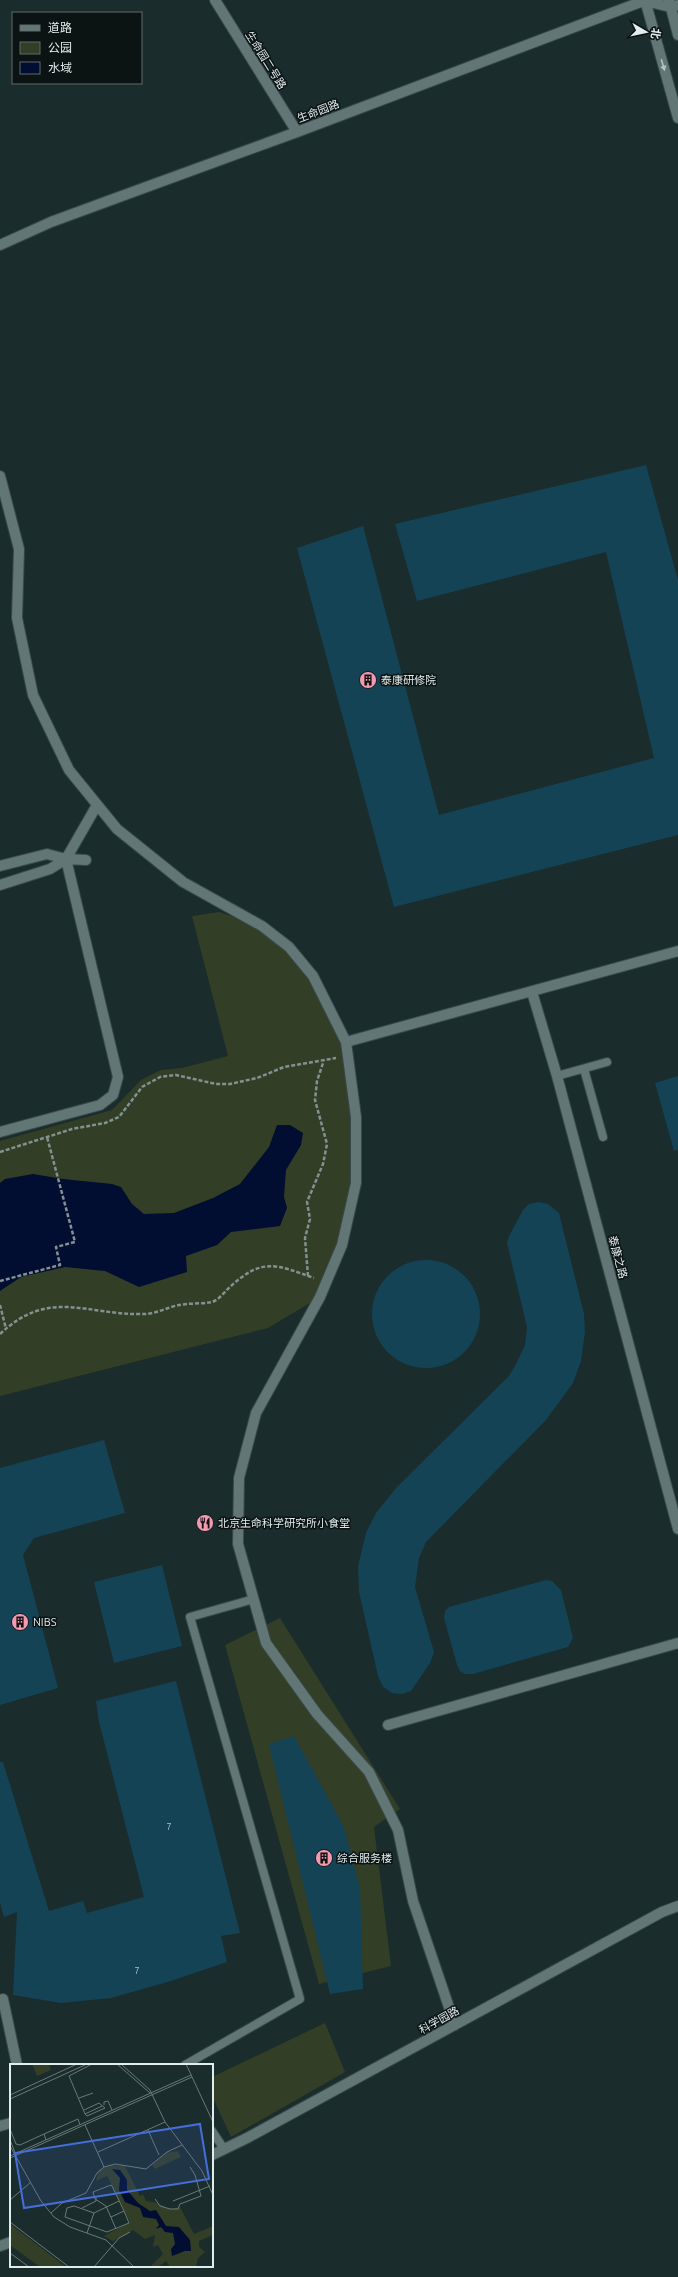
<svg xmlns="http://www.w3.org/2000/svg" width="678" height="2277" font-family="Ubuntu,'Noto Sans SC',sans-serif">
  <rect width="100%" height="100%" fill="#1a2c2c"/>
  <!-- green -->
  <path fill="#323f26" d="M219,912L262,926L313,976L346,1042L356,1183L342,1245L320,1297L268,1328L0,1396V1141L112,1110L141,1080L161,1070L182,1068L228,1056L192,916Z
    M280,1618L400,1809L374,1827L391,1966L319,1984L225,1645Z
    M325,2023L345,2072L231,2137L212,2096V2077Z"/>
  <!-- water -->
  <path fill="#010d31" d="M277,1125H290L303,1133L301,1145L286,1170L284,1197L287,1208L280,1226L231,1232L217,1245L186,1256L187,1272L139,1287L105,1271L65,1267L21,1277L0,1291V1183L5,1179L33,1174L63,1179L112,1184L121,1187L132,1204L144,1214L174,1213L213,1198L240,1184L269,1147Z"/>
  <!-- building -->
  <path fill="#154356" d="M646,465L678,580V835L394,907L297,548L363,526L439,815L654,758L606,552L417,601L395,524Z
    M678,1076V1150L674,1151L655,1083Z
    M538,1202L548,1204L559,1213L584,1314L585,1332L581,1361L573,1383L546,1420L426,1542L419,1558L415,1587L434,1652L430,1663L411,1691L402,1694L392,1693L383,1687L378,1676L359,1592L358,1566L366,1533L376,1513L396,1488L509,1376L516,1364L525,1345L527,1327L507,1243L509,1236L523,1210L529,1204Z
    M372 1314a54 54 0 1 1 108 0a54 54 0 1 1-108 0Z
    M104,1440L125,1513L34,1538L23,1555L58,1688L0,1705V1468Z
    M162,1565L182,1646L114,1663L94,1582Z
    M546,1580L552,1581L561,1590L573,1638L568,1647L473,1674H465L460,1671L457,1665L444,1618L445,1611L449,1607Z
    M176,1681L240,1933L221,1936L227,1962L171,1981L111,1998L61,2003L13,1995L17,1912L4,1917L0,1903V1762H3L49,1911L83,1901L87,1913L144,1897L99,1722L96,1701Z
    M294,1736L344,1827L360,1889L363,1989L330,1994L269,1744Z"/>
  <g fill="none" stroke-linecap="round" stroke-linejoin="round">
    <!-- lane casing -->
    <g stroke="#394949" stroke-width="10">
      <path id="lane" d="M584,1069L603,1137
        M557,1076L607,1062
        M185,2065L300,1999L190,1617L254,1599
        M212,2131L224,2149"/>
    </g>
    <!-- street casing -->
    <g stroke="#394949" stroke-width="12">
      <path id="street" d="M0,866L47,854L66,859L86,860
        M0,885L50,869L66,859L97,805
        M532,992L557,1076L678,1529
        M0,1132L100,1105L113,1095L118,1077L66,859
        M388,1725L678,1643
        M3,1999L17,2065
        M0,2126L11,2123"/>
    </g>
    <!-- secondary casing -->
    <g stroke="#394949" stroke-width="12">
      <path id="secondary" d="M215,0L297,132
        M645,0L678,118
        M669,0L678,35
        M645,1L670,7L678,5
        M0,245L51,222L119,197L297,132L646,0
        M0,476L19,549L17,618L33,695L69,770L117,829L183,882L262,926L289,947L313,976L346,1042L356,1117V1183L342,1245L320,1297L256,1413L239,1478L238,1544L266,1643L317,1714L369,1772L398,1830L413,1901L455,2025
        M346,1042L678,951
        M212,2155L247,2138L662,1912L678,1906
        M0,2246L11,2242"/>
    </g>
    <!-- path -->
    <path stroke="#829191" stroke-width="2.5" stroke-dasharray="4 2" stroke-linecap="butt" d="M0,1152L72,1129L105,1123L119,1117L142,1087L160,1077L176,1075L216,1084H230L257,1078L284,1067L336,1058
      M308,1276L305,1238L310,1219L307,1202L323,1164L327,1144L315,1100L317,1081L324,1060
      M0,1281L60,1265L56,1247L75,1242L47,1137
      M0,1305L6,1329
      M0,1334C50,1287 87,1316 144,1314C156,1314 168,1307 179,1305C190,1303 202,1304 212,1302C219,1300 226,1290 231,1286C263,1257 277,1265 314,1278"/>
    <!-- lane -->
    <use href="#lane" stroke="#627676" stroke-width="8"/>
    <!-- street -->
    <use href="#street" stroke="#627676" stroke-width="10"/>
    <!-- secondary -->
    <use href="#secondary" stroke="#627676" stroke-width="10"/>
  </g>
  <!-- one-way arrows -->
  <defs><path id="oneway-solid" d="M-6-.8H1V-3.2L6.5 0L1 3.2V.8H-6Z"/></defs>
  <use fill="#b5c3c3" href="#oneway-solid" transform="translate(663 65) rotate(74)"/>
  <!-- icons -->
  <defs>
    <g id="building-disc" transform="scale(0.9)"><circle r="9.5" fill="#f19ab2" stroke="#0b1313"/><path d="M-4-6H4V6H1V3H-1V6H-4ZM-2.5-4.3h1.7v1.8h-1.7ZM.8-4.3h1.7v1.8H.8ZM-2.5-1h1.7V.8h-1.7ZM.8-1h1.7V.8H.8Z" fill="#111"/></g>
    <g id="restaurant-disc" transform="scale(0.9)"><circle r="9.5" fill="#f19ab2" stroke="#0b1313"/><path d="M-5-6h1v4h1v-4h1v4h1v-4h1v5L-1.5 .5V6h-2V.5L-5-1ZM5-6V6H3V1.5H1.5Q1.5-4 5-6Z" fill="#111"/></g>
  </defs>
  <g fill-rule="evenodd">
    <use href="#building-disc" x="368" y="680"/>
    <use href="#restaurant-disc" x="205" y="1523"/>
    <use href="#building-disc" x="20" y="1622"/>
    <use href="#building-disc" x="324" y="1858"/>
  </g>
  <g text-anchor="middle" stroke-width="3" stroke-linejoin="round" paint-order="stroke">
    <!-- number labels -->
    <g font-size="9" fill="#aec2c6">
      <text x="169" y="1830">7</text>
      <text x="137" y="1974">7</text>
    </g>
    <!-- street labels -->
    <g font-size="11" fill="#e1ecec" stroke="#0b1313">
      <text transform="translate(266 60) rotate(58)" y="4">生命园二号路</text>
      <text transform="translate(318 111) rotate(-21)" y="4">生命园路</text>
      <text transform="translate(618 1257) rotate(75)" y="4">泰康之路</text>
      <text transform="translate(439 2020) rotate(-29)" y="4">科学园路</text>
    </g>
    <!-- poi labels -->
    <g font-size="11" fill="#e1ecec" stroke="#0b1313" text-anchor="start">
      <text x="381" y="684">泰康研修院</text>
      <text x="218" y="1527">北京生命科学研究所小食堂</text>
      <text x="33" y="1626">NIBS</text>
      <text x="337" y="1862">综合服务楼</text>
    </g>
  </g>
  <!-- overview -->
  <g transform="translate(10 2064)">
    <rect width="203" height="203" fill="#1a2c2c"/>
    <path d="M22,0H39L41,6L27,12ZM168,87L171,93L145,105L142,101L156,89ZM100,101L115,102L130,132L133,130L136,137L147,139L160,145L170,143L184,170L203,162V171L189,177V183L195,188L188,194L186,203H160L156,197L148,203H140L153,190L148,181L143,183L145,171L135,175L123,166L103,177L94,172L120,158L97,112L86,117L89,106ZM0,160L56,203H30L0,181Z" fill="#323f26"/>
    <path d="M102,105L110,106L117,116V126L128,139L140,147L146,146L156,162L169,163L180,176L181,187H175L162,192L161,185L165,180L163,169L155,168L151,163L146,165L149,161L146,155L133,153L130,144L115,138L109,126L110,114Z" fill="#010d31"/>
    <path fill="none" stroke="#6a7979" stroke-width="1" d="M107,0L140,29M111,0L140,26L155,58L192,107L203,131M176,0L203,58M0,31L67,0M69,34L83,29M0,35L77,0M94,41V38L98,37L102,46M74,46L89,39L95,44L77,52L75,50L59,12L82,0M75,50L92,42M75,61L94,103M0,65L6,80L10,81L34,70L36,76M138,66L149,91M34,70L68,55L70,61M0,76L6,91M0,82L31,137L44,153L60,163L96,176L124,203M88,88L155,58M0,92L181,11M0,94L182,13M83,128L101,121L102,122L114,147L119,159L97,168L55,153L57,144L64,142L84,149L109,137M83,128L85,135L96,142L106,165M145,135L150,142L160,145H168L170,140L191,132L185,111L180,103M0,136L21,118M163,137L200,122M72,144L86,137V134M41,149L52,139L76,129L87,109L94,103L105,100L136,105L157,88L172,81M101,153L114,147M0,158L59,203M77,169L84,149M0,189L19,203M84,203L109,174L120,168"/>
    <path fill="#446edc" fill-opacity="0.15" stroke="#446edc" stroke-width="2" d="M190,60L199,115L14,144L5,89Z"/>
    <rect width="203" height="203" fill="none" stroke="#e1ecec" stroke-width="2"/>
  </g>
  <!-- legend -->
  <rect x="12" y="12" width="130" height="72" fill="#0b1313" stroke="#616a6a"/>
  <rect x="20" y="25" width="20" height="6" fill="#627676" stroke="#616a6a"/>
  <text x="48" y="32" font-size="12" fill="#e1ecec">道路</text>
  <rect x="20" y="42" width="20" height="12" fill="#323f26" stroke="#616a6a"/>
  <text x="48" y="52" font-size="12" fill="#e1ecec">公园</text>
  <rect x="20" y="62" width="20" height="12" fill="#010d31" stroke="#616a6a"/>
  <text x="48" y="72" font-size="12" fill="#e1ecec">水域</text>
  <!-- north arrow -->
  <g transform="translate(646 32) rotate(99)" stroke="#0b1313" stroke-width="3" paint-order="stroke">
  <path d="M0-3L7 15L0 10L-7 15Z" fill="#e1ecec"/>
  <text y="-6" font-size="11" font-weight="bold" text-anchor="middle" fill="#e1ecec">北</text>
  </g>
</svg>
